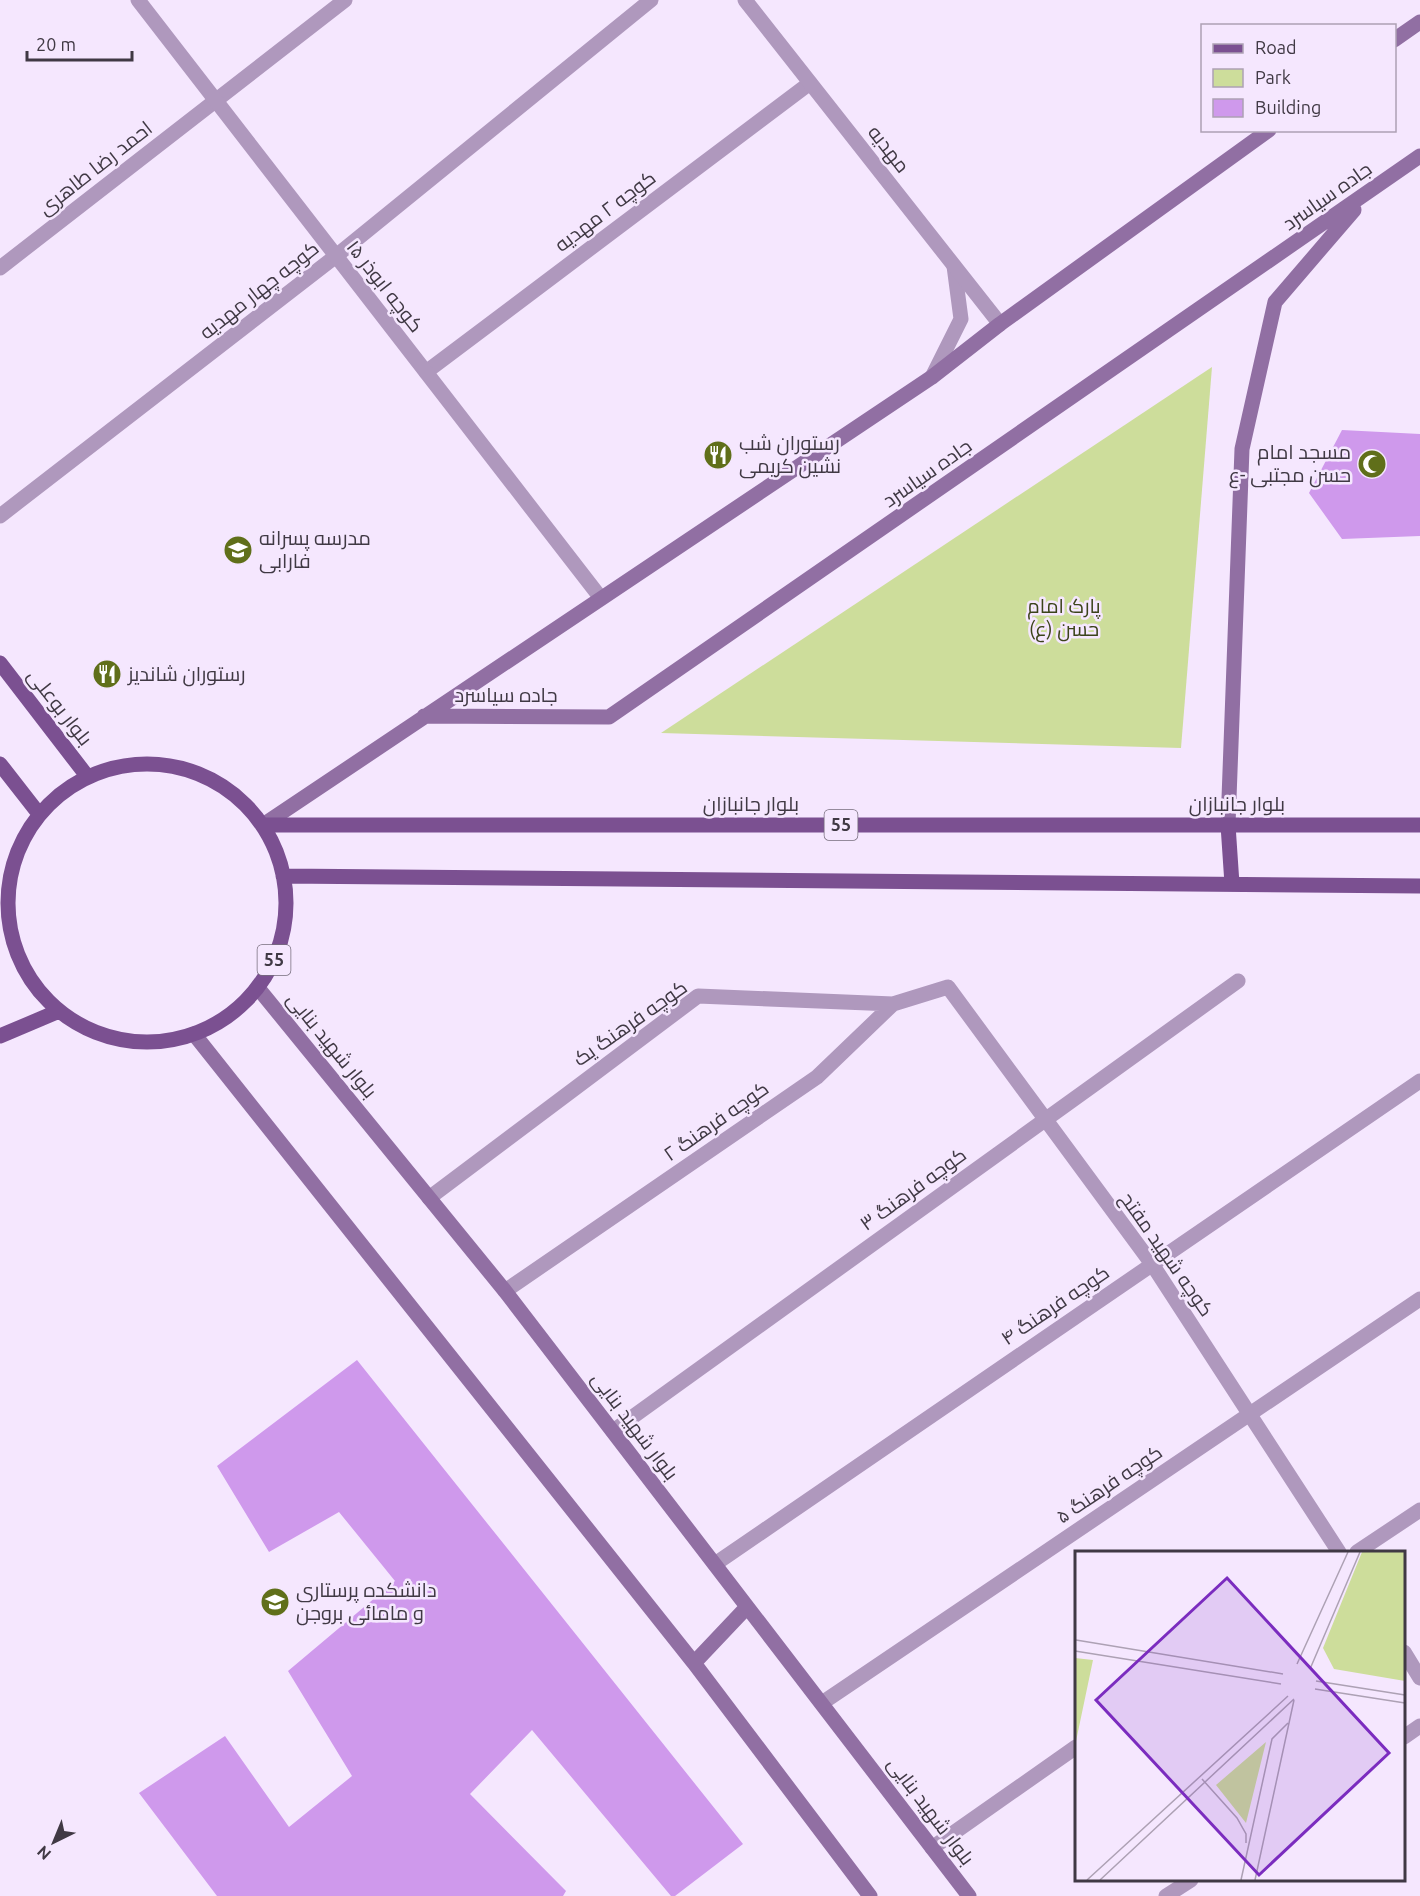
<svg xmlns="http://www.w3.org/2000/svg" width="1420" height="1896" font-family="Ubuntu,Cairo,sans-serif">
  <rect width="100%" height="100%" fill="#f5e7fe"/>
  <!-- green -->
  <path fill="#cddd9b" d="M1212,367L1181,748L661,733Z"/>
  <!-- building -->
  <path fill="#cf99ec" d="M1342,430L1420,434V536L1342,539L1309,493Z
    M357,1360L743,1844L675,1896H671L532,1730L470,1794L566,1891L563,1896H217L139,1793L225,1736L289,1827L352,1776L288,1671L395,1581L339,1512L269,1552L217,1466Z"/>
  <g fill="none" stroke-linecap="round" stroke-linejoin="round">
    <!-- minor -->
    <path stroke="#af98bd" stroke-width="15" d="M0,268L345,0
      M426,372L810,83
      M932,377L961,319L954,266
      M0,516L336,256L651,0
      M429,1198L698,996L893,1004
      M505,1291L817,1077L893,1004L948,987L1152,1264L1339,1552
      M613,1431L1238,981
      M1357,1552L1420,1510
      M715,1564L1420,1081
      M1404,1652L1420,1678
      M822,1703L1420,1299
      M1404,1737L1420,1726
      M932,1848L1076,1747
      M1166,1896L1191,1880"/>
    <!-- tertiary -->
    <path stroke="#af98bd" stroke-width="15" d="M138,0L600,597
      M745,0L1000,324"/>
    <!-- secondary -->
    <path stroke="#916fa3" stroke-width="15" d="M1394,40L1420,22
      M424,716L609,717L1420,156
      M263,825L932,377L1000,324L1269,130
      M1228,825L1242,449L1275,302L1354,210
      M258,988L505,1291L969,1896
      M194,1034L694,1663L870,1896
      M694,1663L747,1607"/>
    <!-- primary -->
    <path stroke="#7b5091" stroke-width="15" d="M0,663L87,776
      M0,764L39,814
      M8 903a139 139 0 1 1 278 0a139 139 0 1 1-278 0Z
      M263,825H1420
      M1228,825L1232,884
      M283,876L1420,886
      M0,1036L59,1011"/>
  </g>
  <!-- icons -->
  <defs>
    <g id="restaurant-disc" transform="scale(1.5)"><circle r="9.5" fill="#606f1a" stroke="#f5e7fe"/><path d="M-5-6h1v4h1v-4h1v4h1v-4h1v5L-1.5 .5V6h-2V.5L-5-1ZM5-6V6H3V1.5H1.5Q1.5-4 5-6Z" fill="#fff"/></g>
    <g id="mosque-disc" transform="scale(1.5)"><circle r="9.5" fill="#606f1a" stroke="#f5e7fe"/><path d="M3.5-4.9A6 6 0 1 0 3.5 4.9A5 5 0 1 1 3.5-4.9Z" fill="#fff"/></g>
    <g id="school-disc" transform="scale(1.5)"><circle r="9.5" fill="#606f1a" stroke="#f5e7fe"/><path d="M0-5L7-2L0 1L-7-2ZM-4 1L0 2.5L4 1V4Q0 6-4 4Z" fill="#fff"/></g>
    <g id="university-disc" transform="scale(1.5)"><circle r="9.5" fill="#606f1a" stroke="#f5e7fe"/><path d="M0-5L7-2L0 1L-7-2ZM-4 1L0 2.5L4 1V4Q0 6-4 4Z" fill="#fff"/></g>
  </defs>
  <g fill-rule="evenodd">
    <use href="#restaurant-disc" x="718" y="455"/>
    <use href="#mosque-disc" x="1372" y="464"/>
    <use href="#school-disc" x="238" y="550"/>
    <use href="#restaurant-disc" x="107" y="674"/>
    <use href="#university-disc" x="275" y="1602"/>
  </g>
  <g text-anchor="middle" stroke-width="5" stroke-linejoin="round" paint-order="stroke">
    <!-- shield labels -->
    <g fill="#f5e7fe" stroke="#766d7c" stroke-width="1.5">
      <rect x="824.5" y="810" width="33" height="30" rx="4.5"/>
      <rect x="257.5" y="945" width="33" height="30" rx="4.5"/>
    </g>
    <g font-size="18" font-weight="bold" fill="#403944">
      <text x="841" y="831">55</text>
      <text x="274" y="966">55</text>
    </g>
    <!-- street labels -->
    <g font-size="20" fill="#403944" stroke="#f5e7fe">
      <text transform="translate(889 149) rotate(52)" y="7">مهدیه</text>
      <text transform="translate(95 168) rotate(-38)" y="7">احمد رضا طاهری</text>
      <text transform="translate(1327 196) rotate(-35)" y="7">جاده سیاسرد</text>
      <text transform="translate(605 211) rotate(-37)" y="7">کوچه ۲ مهدیه</text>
      <text transform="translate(385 286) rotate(52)" y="7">کوچه ابوذر ۱۵</text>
      <text transform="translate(259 290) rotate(-38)" y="7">کوچه چهار مهدیه</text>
      <text transform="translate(927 473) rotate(-35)" y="7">جاده سیاسرد</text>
      <text x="506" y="702">جاده سیاسرد</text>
      <text transform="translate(60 707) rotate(52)" y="7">بلوار بوعلی</text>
      <text x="751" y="811">بلوار جانبازان</text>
      <text x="1237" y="811">بلوار جانبازان</text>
      <text transform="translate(630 1023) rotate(-35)" y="7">کوچه فرهنگ یک</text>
      <text transform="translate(332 1045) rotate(51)" y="7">بلوار شهید بنایی</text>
      <text transform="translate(716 1121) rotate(-35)" y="7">کوچه فرهنگ ۲</text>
      <text transform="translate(913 1189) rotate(-36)" y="7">کوچه فرهنگ ۳</text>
      <text transform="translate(1167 1254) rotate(55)" y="7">کوچه شهید مفتح</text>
      <text transform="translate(1055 1305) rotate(-34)" y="7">کوچه فرهنگ ۴</text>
      <text transform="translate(635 1426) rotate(53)" y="7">بلوار شهید بنایی</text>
      <text transform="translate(1109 1484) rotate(-34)" y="7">کوچه فرهنگ ۵</text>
      <text transform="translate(931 1811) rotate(53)" y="7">بلوار شهید بنایی</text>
    </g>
    <!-- poi labels -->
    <g font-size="20" fill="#403944" stroke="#f5e7fe" text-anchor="start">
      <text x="739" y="450">رستوران شب<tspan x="739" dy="23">نشین کریمی</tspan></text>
      <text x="1351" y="459" text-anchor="end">مسجد امام<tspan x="1351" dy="23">حسن مجتبی -ع</tspan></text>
      <text x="259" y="545">مدرسه پسرانه<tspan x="259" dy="23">فارابی</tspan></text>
      <text x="128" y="681">رستوران شاندیز</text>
      <text x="296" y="1597">دانشکده پرستاری<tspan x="296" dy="23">و مامائی بروجن</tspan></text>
    </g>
    <!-- park labels -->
    <g font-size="20" fill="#3b431a" stroke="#f5e7fe">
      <text x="1064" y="613">پارک امام<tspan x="1064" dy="23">حسن (ع)</tspan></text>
    </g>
  </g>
  <!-- overview -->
  <g transform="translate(1075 1551)">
    <rect width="330" height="330" fill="#f5e7fe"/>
    <path d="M287,1H330V130L259,118L248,97ZM0,107L18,109L0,195ZM191,191L171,272L141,234Z" fill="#cddd9b"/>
    <path fill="none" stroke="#ada1b4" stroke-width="1.5" d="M1,89L208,123M0,100L206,133M222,113L273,1M235,118L285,1M241,130L330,144M240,138L330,152M127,228L162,267L171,283V292M12,329L213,145M25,329L219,148M166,329L197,188L213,172M180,329L219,149"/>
    <path fill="#7b2cbf" fill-opacity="0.15" stroke="#7b2cbf" stroke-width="3" d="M152,27L314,202L184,324L21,149Z"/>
    <rect width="330" height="330" fill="none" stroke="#403944" stroke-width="3"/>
  </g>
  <!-- legend -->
  <rect x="1201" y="24" width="195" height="108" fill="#f5e7fe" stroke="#ada1b4" stroke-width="1.5"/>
  <rect x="1213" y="44" width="30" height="9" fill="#7b5091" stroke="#ada1b4" stroke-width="1.5"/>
  <text x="1255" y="54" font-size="18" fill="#403944">Road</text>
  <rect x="1213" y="69" width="30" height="18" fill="#cddd9b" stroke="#ada1b4" stroke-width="1.5"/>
  <text x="1255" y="84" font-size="18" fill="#403944">Park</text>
  <rect x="1213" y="99" width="30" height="18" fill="#cf99ec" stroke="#ada1b4" stroke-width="1.5"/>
  <text x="1255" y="114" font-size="18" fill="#403944">Building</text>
  <!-- north arrow -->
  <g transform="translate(54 1842) rotate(223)" stroke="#f5e7fe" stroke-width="4.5" paint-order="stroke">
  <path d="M0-4.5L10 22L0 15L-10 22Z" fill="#403944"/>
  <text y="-9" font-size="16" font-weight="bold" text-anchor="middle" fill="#403944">N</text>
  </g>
  <!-- scale -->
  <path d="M27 51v9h105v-9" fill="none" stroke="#403944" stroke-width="3"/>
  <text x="36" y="51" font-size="18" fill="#403944" stroke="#f5e7fe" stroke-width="4.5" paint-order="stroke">20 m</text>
</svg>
